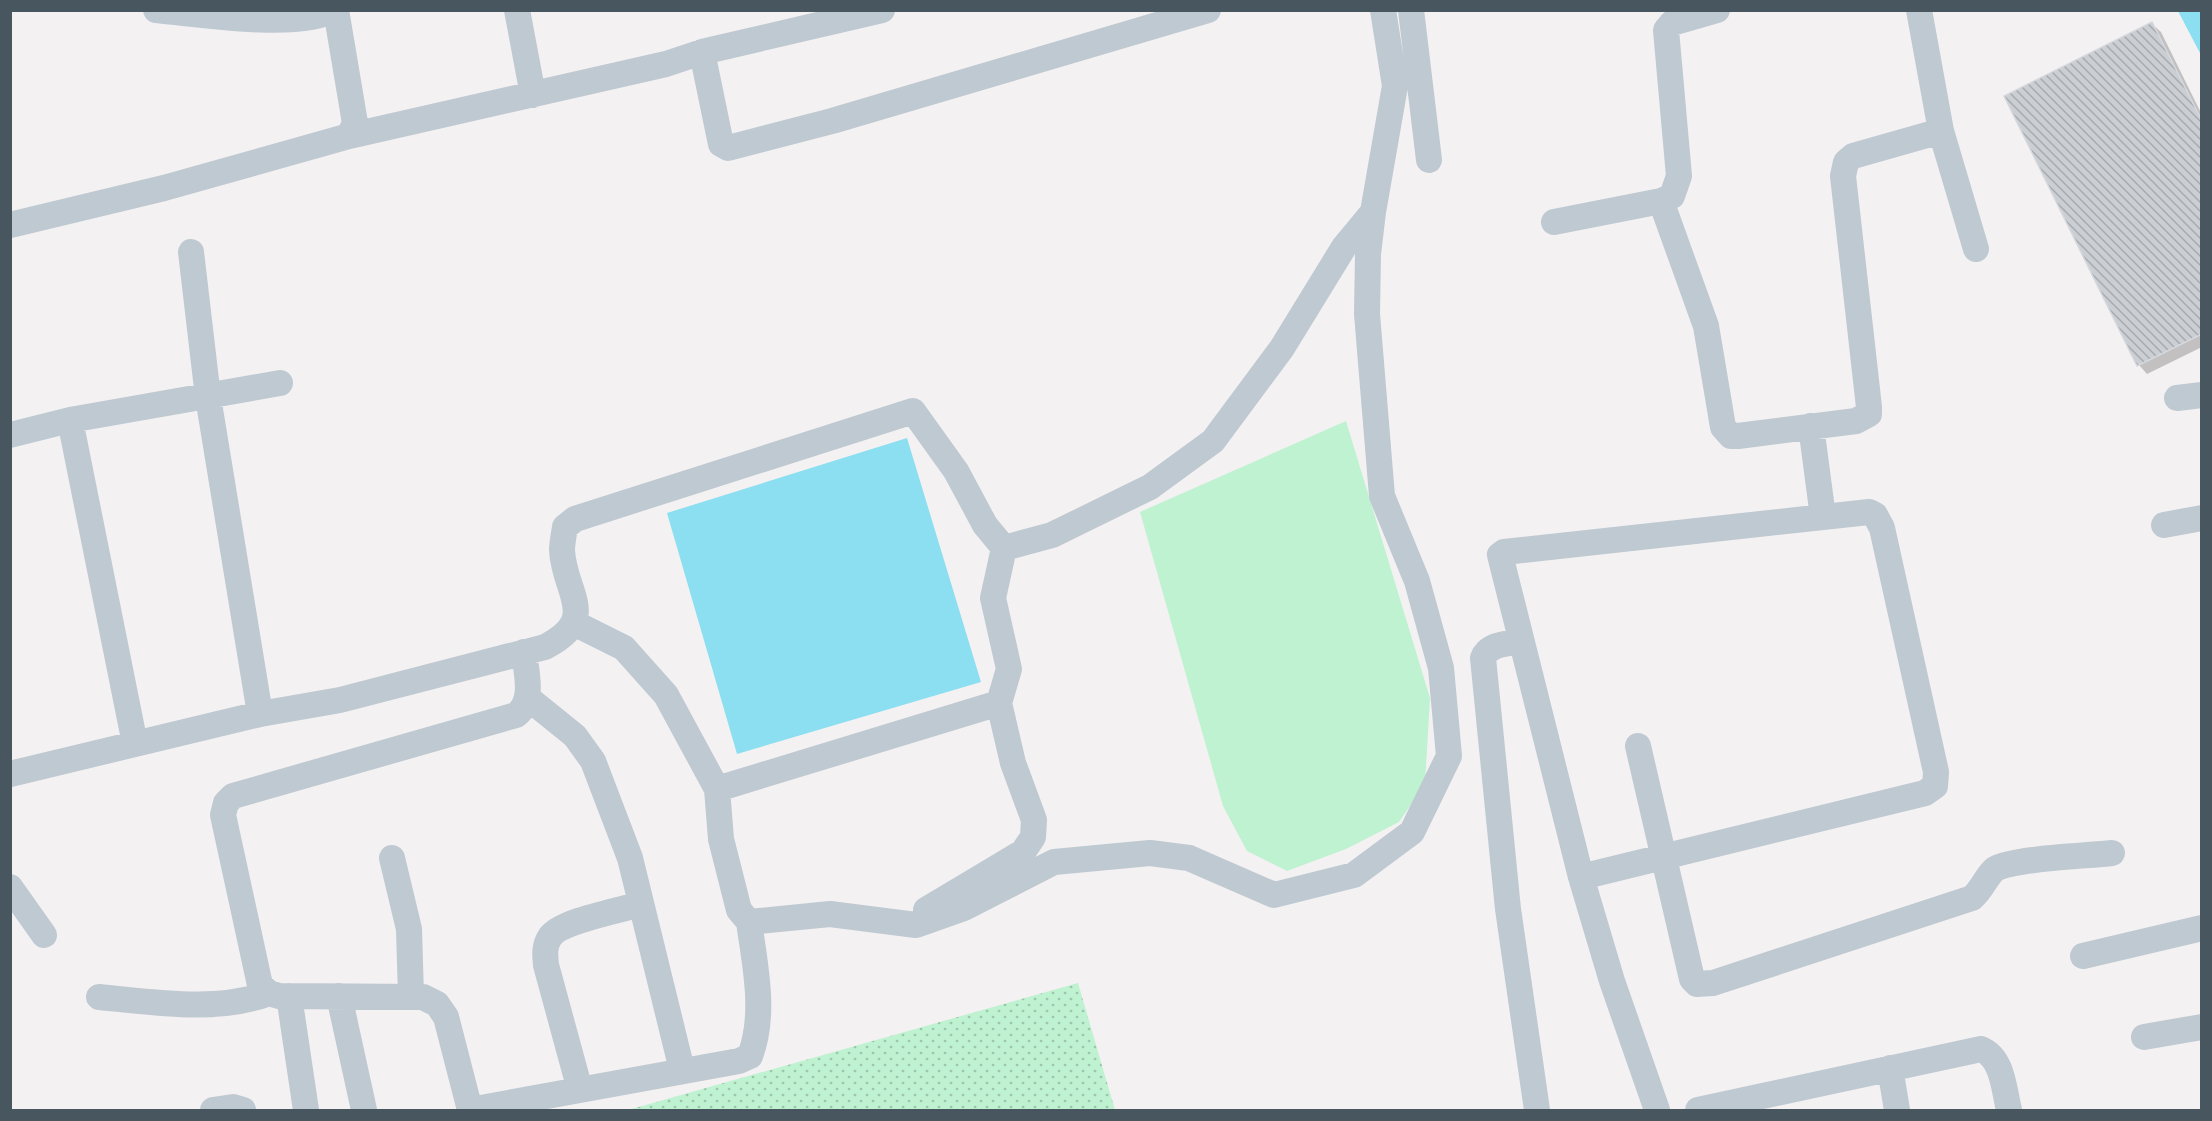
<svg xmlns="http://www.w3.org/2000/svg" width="2212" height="1121" font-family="'Alegreya Sans',sans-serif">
  <defs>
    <pattern id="grass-dots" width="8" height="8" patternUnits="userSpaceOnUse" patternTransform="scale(1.5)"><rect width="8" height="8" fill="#bff2d1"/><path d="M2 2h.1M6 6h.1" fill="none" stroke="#9dc7ad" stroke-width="1.8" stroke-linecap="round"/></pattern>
    <pattern id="building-back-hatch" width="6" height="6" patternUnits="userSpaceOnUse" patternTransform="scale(1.5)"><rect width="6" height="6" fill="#cbcfd4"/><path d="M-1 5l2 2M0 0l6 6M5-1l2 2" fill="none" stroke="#a7abaf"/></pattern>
  </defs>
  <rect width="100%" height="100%" fill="#f4f1f2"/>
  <!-- grass -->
  <path fill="url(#grass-dots)" d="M1078,983L1115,1110H628Z"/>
  <!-- park -->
  <path fill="#bff2d1" d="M1346,421L1430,698L1425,784L1399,822L1346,849L1287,871L1247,851L1223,806L1140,512Z"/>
  <!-- water -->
  <path fill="#8bdff0" d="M2178,11H2201V55Z
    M907,438L981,682L737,754L667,513Z"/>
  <!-- shadow -->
  <path fill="#0003" d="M2152,24L2161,32L2202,115V347L2147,374L2139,365Z"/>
  <!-- building -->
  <path fill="url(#building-back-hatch)" stroke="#d5d8dd" stroke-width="1.5" d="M2152,22L2202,121V334L2137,366L2004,96Z"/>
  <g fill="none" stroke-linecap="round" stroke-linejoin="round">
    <!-- minor -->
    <path stroke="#bfc9d1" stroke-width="26" d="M156,10C194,14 302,30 332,10
      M517,10L533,95
      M1411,10L1429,160
      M1919,10L1941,131L1976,249
      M702,52L721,144L728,148L832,121L1208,10
      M349,136L666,64L702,52L882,10
      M1661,201L1706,326L1723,427L1731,436H1738L1856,421L1869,414V407L1843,176L1846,162L1853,156L1941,131
      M1554,222L1661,201L1672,196L1679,176L1666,30L1672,23L1717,10
      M10,225L164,188L349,136L355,123L336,10
      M191,252L208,397L260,714
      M2177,398L2202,395
      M70,420L135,744
      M1811,426L1823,517
      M10,435L70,420L280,383
      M2164,525L2202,518
      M574,623L624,648L666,695L717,789L721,839L739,910L749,922L830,914L916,925L964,908L1054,862L1150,853L1189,858L1274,895L1354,875L1412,832L1449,756L1441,668L1417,581L1382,496L1367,314L1368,254L1373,212L1395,86L1383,10
      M1520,641C1506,644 1488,644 1483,658L1508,909L1537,1110
      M528,698L575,736L593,761L630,858L682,1070
      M1638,746L1692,979L1697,984L1713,983L1972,898C1982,890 1987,875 1995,869C2014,858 2087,856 2112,853
      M10,774L260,714L340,700L545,647C601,618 564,594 562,550C562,543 564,534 565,527L575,519L913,411L956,471L985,525L1004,548L1052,535L1150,487L1213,441L1282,348L1344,247L1373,212
      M717,789L999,703L1009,669L993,598L1004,548
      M392,858L409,929L411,996
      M1581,877L1925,793L1935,786L1936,772L1882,528L1875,515L1869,512L1504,552L1500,555L1581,877L1612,981L1657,1110
      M10,887L44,935
      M926,910L1023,852L1033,837L1034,820L1013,763L999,703
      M2083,956L2202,928
      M289,996L306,1110
      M339,996L364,1110
      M99,997C153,1002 217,1013 269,993
      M2144,1037L2202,1027
      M1890,1068L1897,1110
      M580,1090L546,965C545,955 544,946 550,937C560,921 621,910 641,904
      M213,1110L233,1107L243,1110
      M470,1110L446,1017L437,1004L423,997L279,996L269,993L260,985L223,815L226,803L233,796L516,715C535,701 526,672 524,652
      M470,1110L739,1061L750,1056C766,1014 755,965 749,922
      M1698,1110L1981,1049C2003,1058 2004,1090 2009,1110"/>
  </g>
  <!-- border -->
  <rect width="2212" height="1121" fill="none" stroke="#485660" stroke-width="24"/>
</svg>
